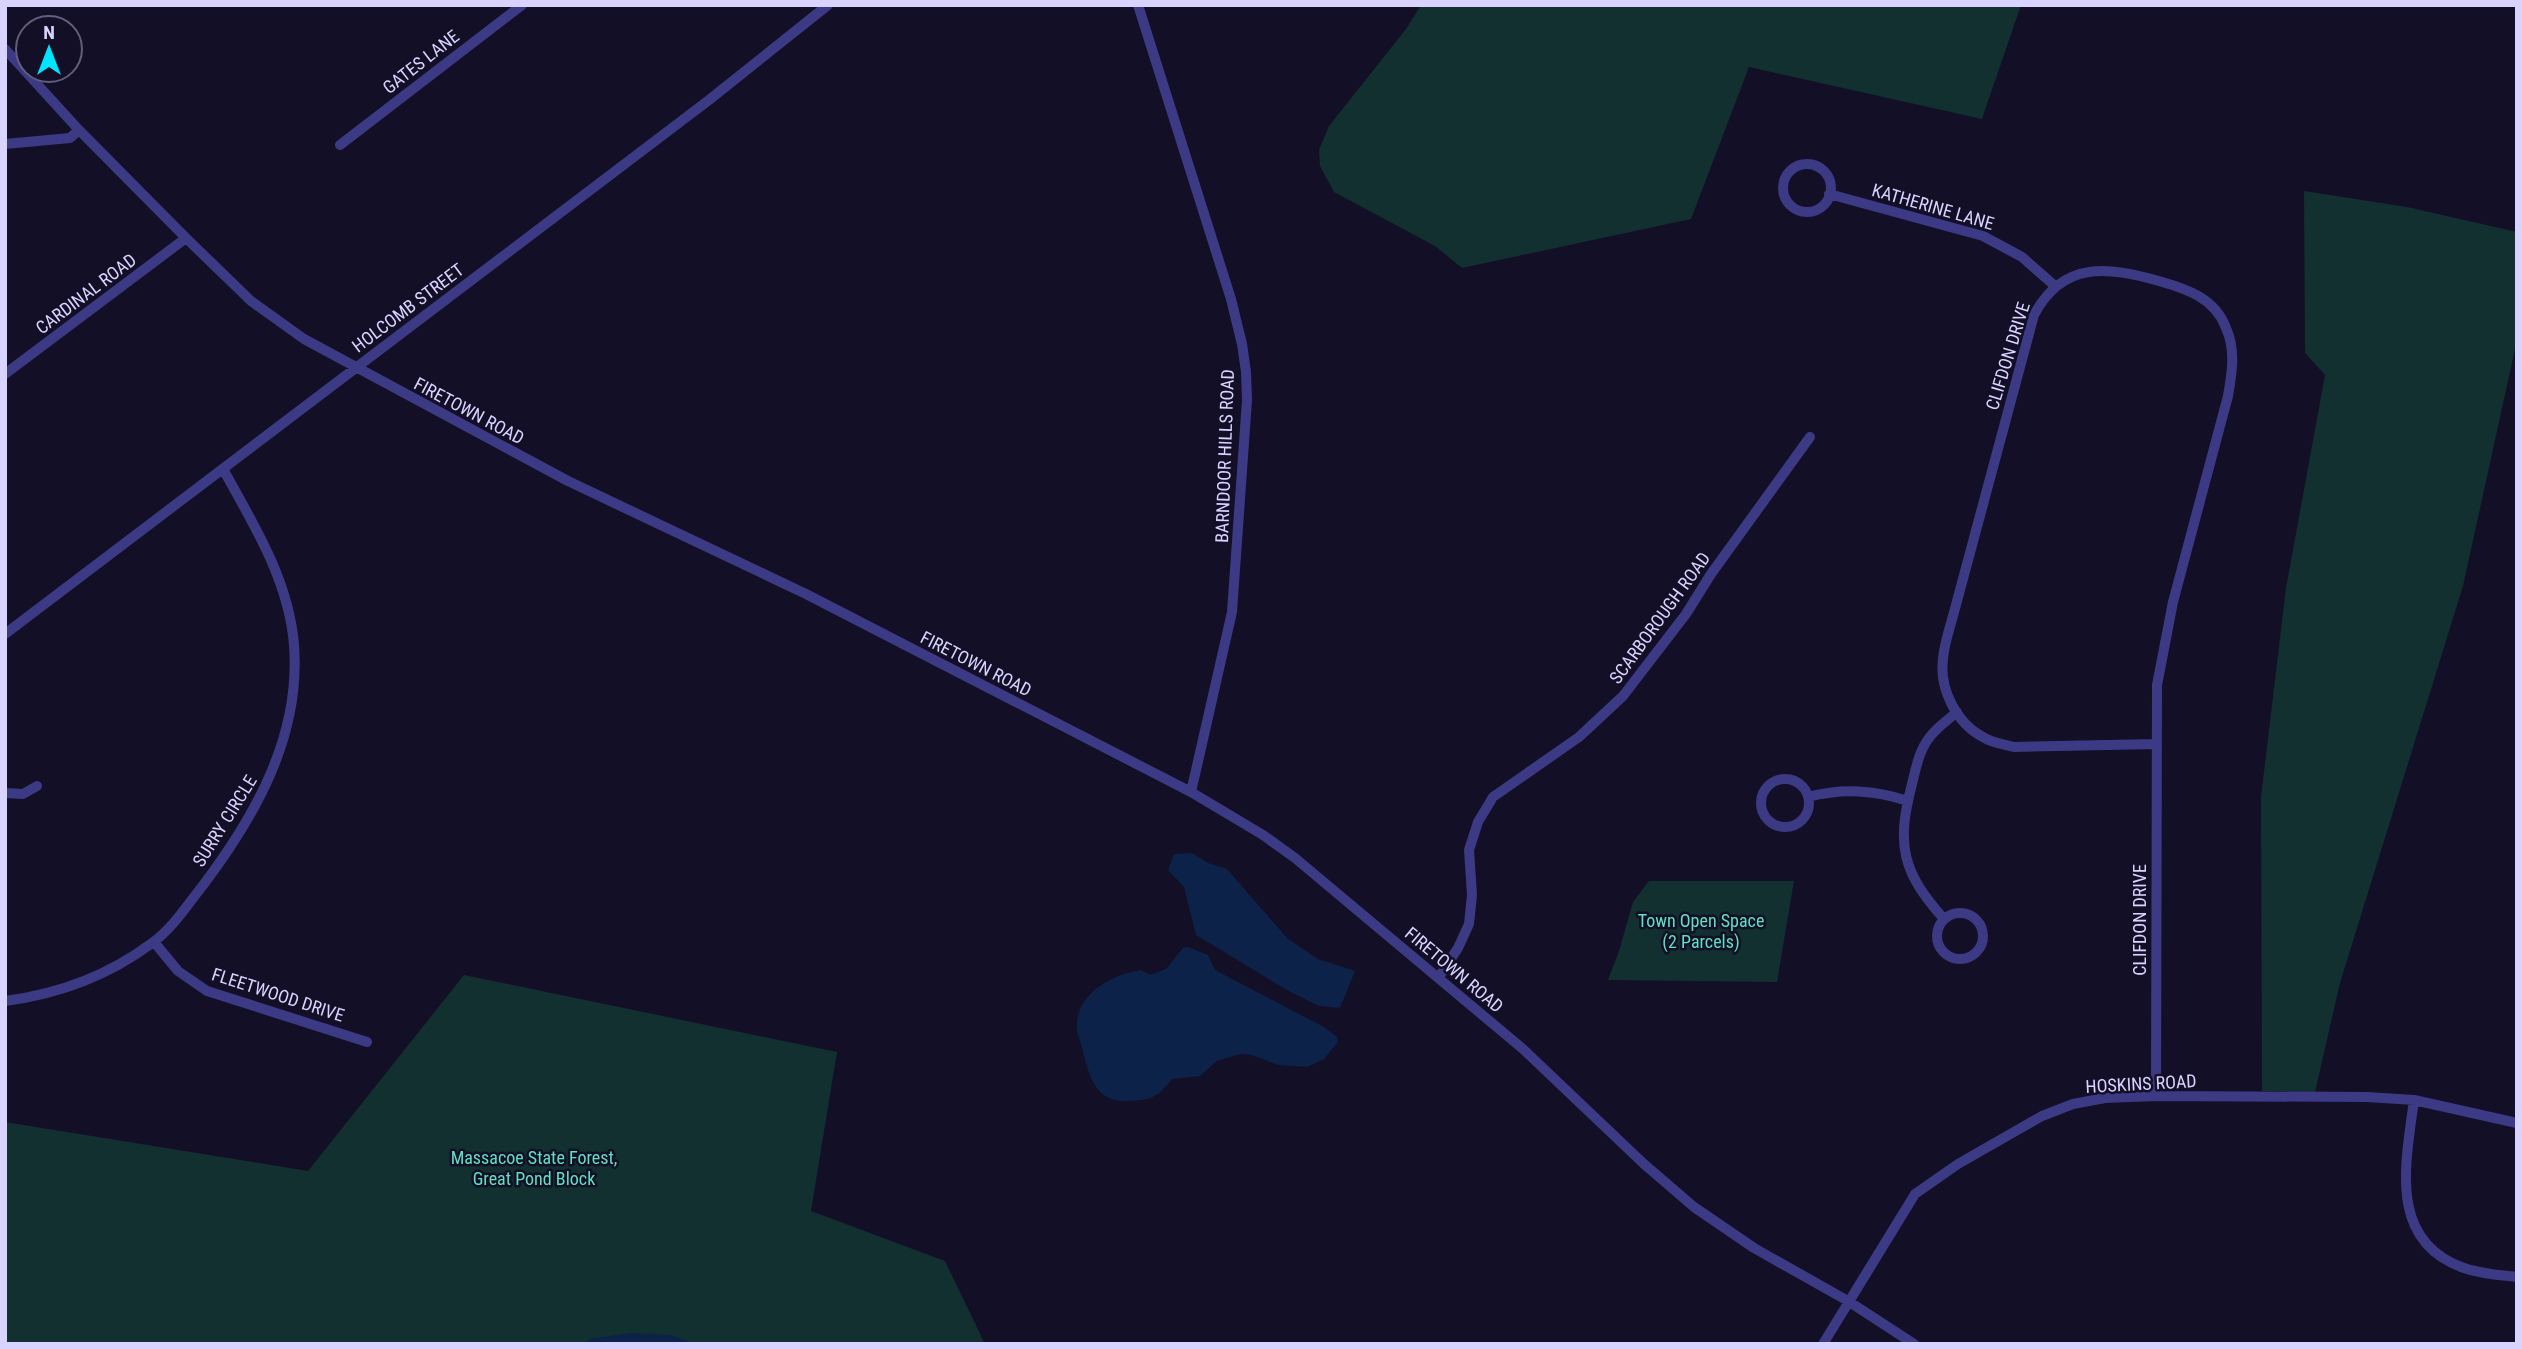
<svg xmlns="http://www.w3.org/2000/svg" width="2522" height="1349" font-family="'Roboto Condensed',sans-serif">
  <rect width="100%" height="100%" fill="#130f26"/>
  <!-- green -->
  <path fill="#12302f" d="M1421,5H2021L1982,119L1749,67L1691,219L1462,268L1435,246L1334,192L1320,166L1319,150L1329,126L1406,29Z
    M2304,191L2407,207L2517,232V340L2463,586L2340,983L2315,1092L2262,1091L2261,797L2286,588L2325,375L2305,353Z
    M1649,881H1794L1777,982L1608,980L1619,951L1633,902Z
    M464,975L837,1052L811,1211L945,1261L985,1344H5V1122L308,1171Z"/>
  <!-- water -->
  <path fill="#0c2248" d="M1192,853L1208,863L1227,869L1288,939L1318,959L1355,971L1340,1008L1319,1006L1285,989L1196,935L1184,887L1168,870L1174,854Z
    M1188,947L1208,955L1215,970L1324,1027L1337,1037L1338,1042L1324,1059L1307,1067L1278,1065L1252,1055L1240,1054L1217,1061L1200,1076L1172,1079C1159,1096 1152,1100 1131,1101C1087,1104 1089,1064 1077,1032C1073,995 1110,975 1141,970L1150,975L1166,969L1183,948Z
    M631,1333L670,1335L697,1344H584L589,1339Z"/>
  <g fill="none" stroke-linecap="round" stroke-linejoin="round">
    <!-- minor -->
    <path stroke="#3d3a85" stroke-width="10" d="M1138,5L1231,299L1242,344L1246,372L1247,400L1232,612L1191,792
      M5,49L79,130L186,238L251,301L304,339L568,481L806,594L1191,792L1263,835L1295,858L1523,1049L1644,1164L1694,1207L1754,1248L1848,1301L1914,1344
      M5,144L70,138L79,130
      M340,145L522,5
      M1783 188a24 24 0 1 1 48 0a24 24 0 1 1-48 0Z
      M1829,194L1983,236L2022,257L2055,286
      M5,374L186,238
      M5,634L709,100L828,5
      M1761 803a24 24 0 1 1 48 0a24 24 0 1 1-48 0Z
      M5,793L23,794L37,786
      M1808,797C1843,788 1874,790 1908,801
      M1937 936a23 23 0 1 1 46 0a23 23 0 1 1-46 0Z
      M1944,919C1902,872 1896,845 1912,784C1916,768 1919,751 1929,738C1936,728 1948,720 1957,712
      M154,942L178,971L207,991L367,1042
      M1439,977L1458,948L1469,924L1472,895L1469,850L1478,822L1493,797L1579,737L1623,696L1686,614L1711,574L1810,437
      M5,1001C59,994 108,976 152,943C173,928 188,904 204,884C256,815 301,735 294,645C289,581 254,525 223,469
      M2156,1096L2157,685L2173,602L2228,396C2232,373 2236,350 2226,328C2215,298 2187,289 2159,281C2108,267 2063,260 2034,315L1953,616C1949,630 1944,645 1943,659C1939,688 1956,723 1983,737C1992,743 2003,744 2014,747L2156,744
      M2414,1100C2406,1162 2387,1241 2464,1268C2481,1274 2499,1275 2517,1277
      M1823,1344L1915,1194L1958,1164L2042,1116L2073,1104L2105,1098L2156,1096L2367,1097L2414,1100L2517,1123"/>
  </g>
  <g text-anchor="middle" stroke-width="5" stroke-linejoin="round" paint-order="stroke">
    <!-- street labels -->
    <g font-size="18" fill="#d9d4ff" stroke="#130f26">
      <text transform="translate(421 62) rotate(-38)" y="6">GATES LANE</text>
      <text transform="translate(1933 207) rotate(16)" y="6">KATHERINE LANE</text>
      <text transform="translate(86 294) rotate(-37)" y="6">CARDINAL ROAD</text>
      <text transform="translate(408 308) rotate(-37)" y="6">HOLCOMB STREET</text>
      <text transform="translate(2008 356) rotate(-73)" y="6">CLIFDON DRIVE</text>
      <text transform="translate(469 411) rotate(28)" y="6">FIRETOWN ROAD</text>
      <text transform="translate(1225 456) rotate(-88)" y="6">BARNDOOR HILLS ROAD</text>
      <text transform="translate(1660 618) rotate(-54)" y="6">SCARBOROUGH ROAD</text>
      <text transform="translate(976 664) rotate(27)" y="6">FIRETOWN ROAD</text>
      <text transform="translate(225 821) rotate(-58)" y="6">SURRY CIRCLE</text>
      <text transform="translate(2140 920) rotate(-90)" y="6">CLIFDON DRIVE</text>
      <text transform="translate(1454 970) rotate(40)" y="6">FIRETOWN ROAD</text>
      <text transform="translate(278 995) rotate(18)" y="6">FLEETWOOD DRIVE</text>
      <text transform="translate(2141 1084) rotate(-3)" y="6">HOSKINS ROAD</text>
    </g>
    <!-- park labels -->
    <g font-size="18" fill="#5fe0c0" stroke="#130f26">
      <text x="1701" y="927">Town Open Space<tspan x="1701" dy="21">(2 Parcels)</tspan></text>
      <text x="534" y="1164">Massacoe State Forest,<tspan x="534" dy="21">Great Pond Block</tspan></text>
    </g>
  </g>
  <!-- border -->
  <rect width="2522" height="1349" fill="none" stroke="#d9d4ff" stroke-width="14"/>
  <!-- north arrow -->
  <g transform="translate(49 49)"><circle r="33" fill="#130f26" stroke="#625e7d" stroke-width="2"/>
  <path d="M0-5L12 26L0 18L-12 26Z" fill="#00e5ff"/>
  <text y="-10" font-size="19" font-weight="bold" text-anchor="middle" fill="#d9d4ff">N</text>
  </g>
</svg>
